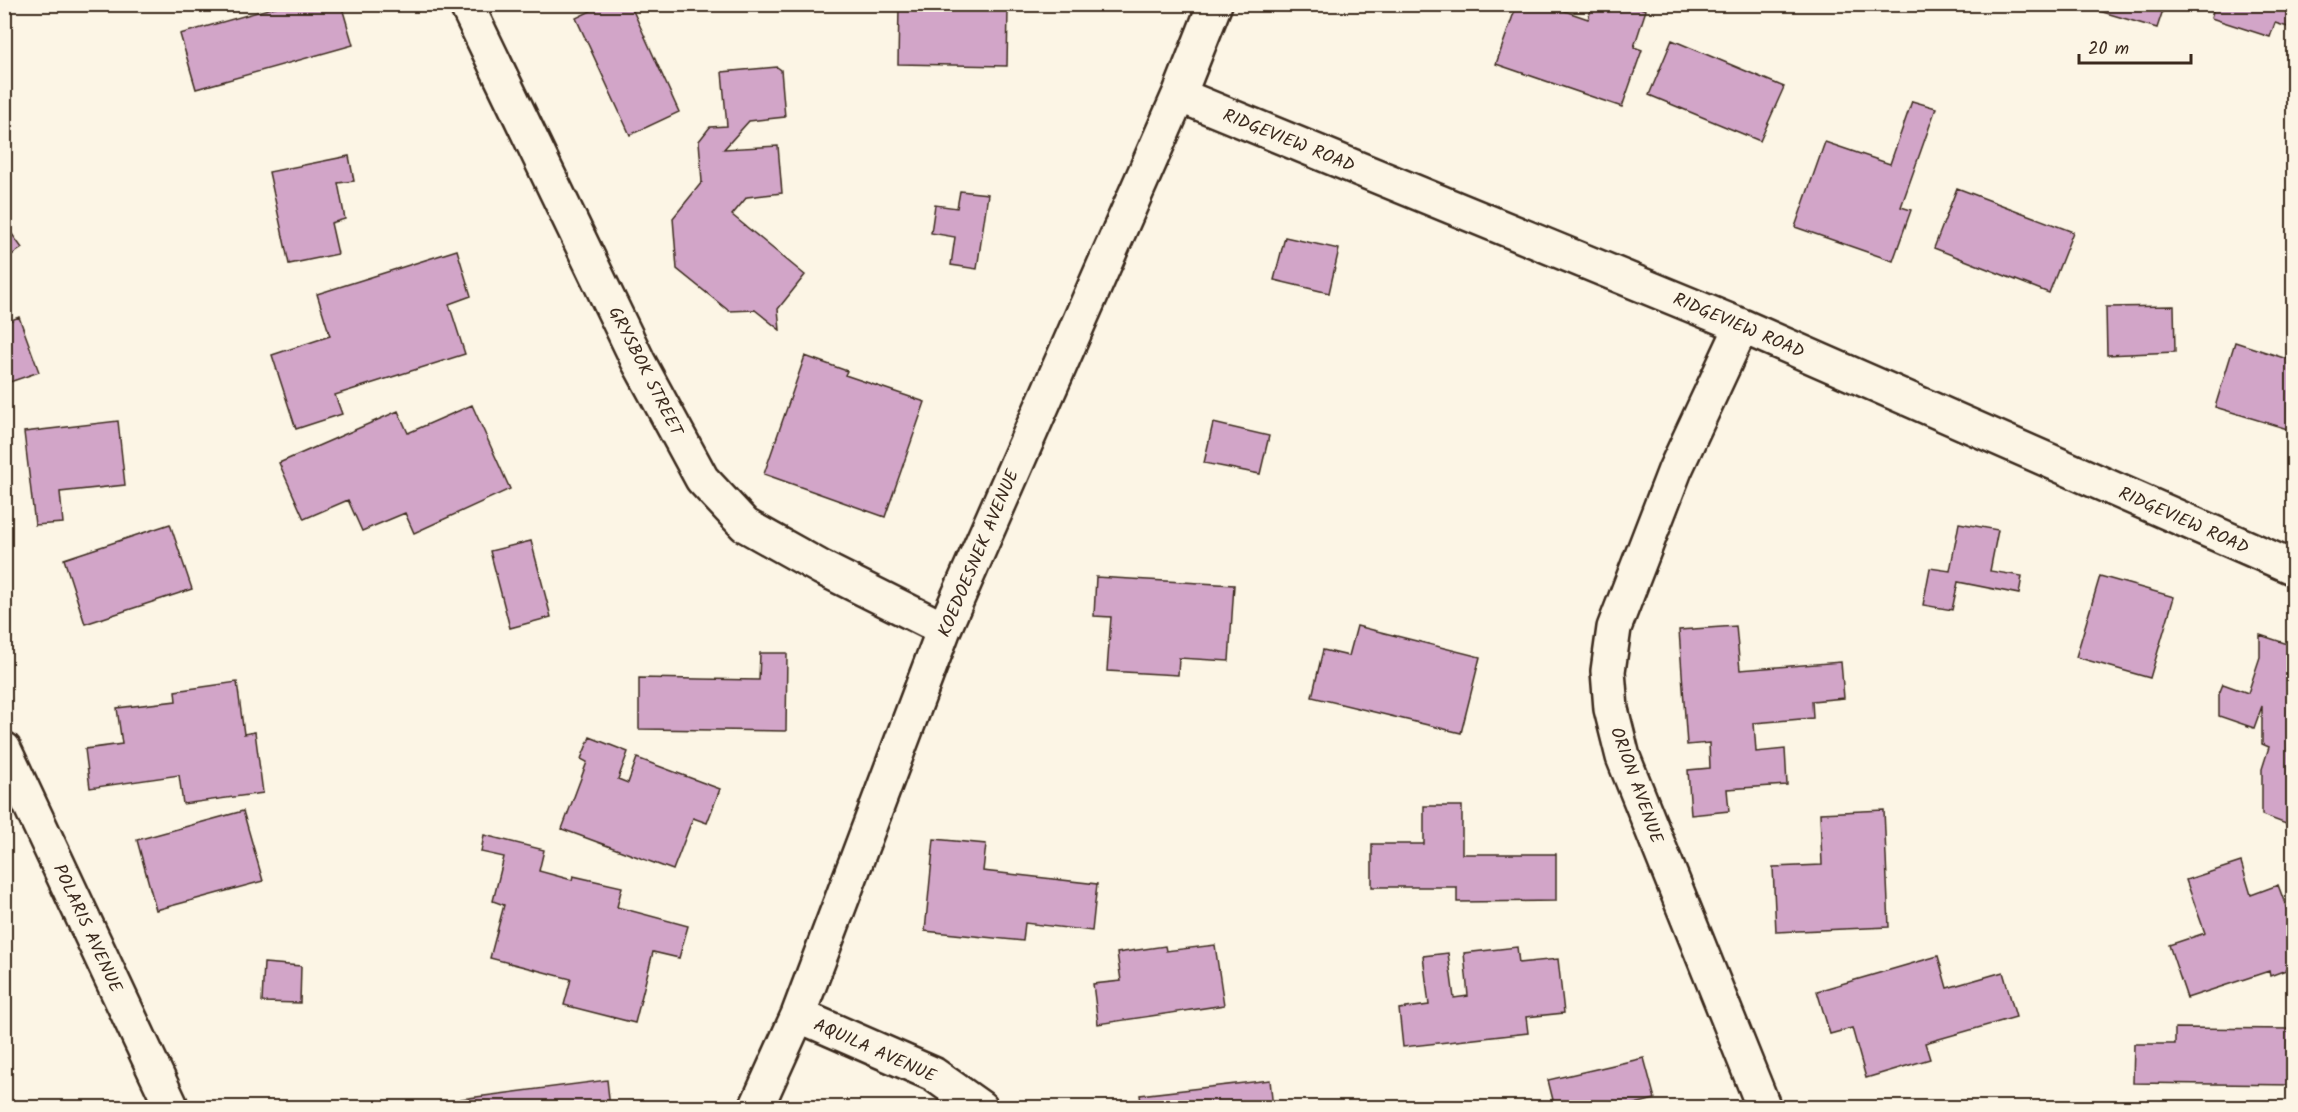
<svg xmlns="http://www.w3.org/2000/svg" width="2298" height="1112" font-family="Kalam,sans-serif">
  <rect width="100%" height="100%" fill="#fcf5e5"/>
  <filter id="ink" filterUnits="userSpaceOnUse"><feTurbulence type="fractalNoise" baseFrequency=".0167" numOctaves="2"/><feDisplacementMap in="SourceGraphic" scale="12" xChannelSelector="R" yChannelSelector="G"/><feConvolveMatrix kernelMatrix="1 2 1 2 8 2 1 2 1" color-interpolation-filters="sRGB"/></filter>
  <g filter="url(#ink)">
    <!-- building -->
    <path fill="#d2a5c8" stroke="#3b2a1e" stroke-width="1.5" d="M286,4H341L353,45L196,89L180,34Z
      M605,4H630L679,112L630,135L576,18Z
      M1517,4H1557L1556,8L1588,19L1593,4H1629L1646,10L1634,47L1642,50L1622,107L1496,64Z
      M2090,4H2165L2157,28L2089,8Z
      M2215,4H2294V29L2275,23L2270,37L2211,18Z
      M899,6L1008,9L1007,66L898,64Z
      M1672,40L1784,87L1760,141L1649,95Z
      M777,67L781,70L785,117L749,121L724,149L778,146L782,193L747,197L732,215L805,275L778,309L780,330L755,310L729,311L677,269L673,218L702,182L699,141L710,127L727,126L722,72Z
      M1912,101L1936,108L1901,207L1911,210L1893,261L1795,227L1825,142L1890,164Z
      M349,156L354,181L338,183L345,219L331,223L338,254L289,264L269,172Z
      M1957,188L2073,232L2049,293L1934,248Z
      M960,191L988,194L977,269L951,265L955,237L931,233L935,205L957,208Z
      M4,223L22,248L4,260Z
      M1285,237L1339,249L1329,293L1274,280Z
      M457,250L471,296L449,304L465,354L335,395L342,414L296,429L272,355L330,336L317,294Z
      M2174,306L2175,352L2107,355L2106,307Z
      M19,317L39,372L4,384V323Z
      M2294,339V431L2215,407L2235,342L2287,359Z
      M805,356L847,371L845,375L925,402L885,517L764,474Z
      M472,405L510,489L414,533L405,513L362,531L348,500L304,519L279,463L398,411L408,433Z
      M118,421L125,485L60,492L63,523L35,525L24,432Z
      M1213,423L1269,436L1260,474L1204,463Z
      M1959,523L1998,530L1990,571L2022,576L2019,594L1958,582L1952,610L1923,605L1930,568L1950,571Z
      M170,524L192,589L85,624L64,559Z
      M531,541L551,617L510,628L490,551Z
      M2100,576L2174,597L2150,678L2076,657Z
      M1096,577L1234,585L1229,661L1179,658L1178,675L1107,671L1111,617L1094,616Z
      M1357,626L1480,657L1461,733L1312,697L1323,650L1349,656Z
      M1736,626L1740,670L1841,662L1844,698L1812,701L1813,718L1754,723L1756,752L1785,749L1787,785L1727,789L1729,811L1691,815L1688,770L1710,768L1709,743L1687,745L1679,630Z
      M2260,635L2294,646V827L2262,815V769L2269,747L2262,744V706L2254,728L2219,716V694L2223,684L2248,693L2260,657Z
      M760,653H787L786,731L639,729V678L759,680Z
      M237,682L244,734L255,732L263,793L183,804L179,775L90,788L85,749L122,744L117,708L176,701L175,691Z
      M590,737L628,752L618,779L628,783L637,758L720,789L707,823L693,818L673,870L562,829L587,762L581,759Z
      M1424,806H1462V854H1556V901L1457,902V887H1372V844H1424Z
      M1884,810L1889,927L1776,932L1773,867L1822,865L1820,813Z
      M243,811L263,881L156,910L137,840Z
      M484,835L544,850L539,871L572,880L573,876L622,887L617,907L688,926L679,958L653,952L635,1023L564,1005L571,979L490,958L504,905L493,901L504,857L481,852Z
      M934,839L986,844L983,871L1097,884L1092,931L1025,923L1023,941L925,931Z
      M2241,862L2251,895L2278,885L2294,928V967L2270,976L2269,971L2187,998L2169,945L2205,933L2186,880Z
      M1215,945L1224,1005L1098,1024L1093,984L1121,981L1117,953L1165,946L1166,951Z
      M1517,947L1519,963L1558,959L1564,1013L1526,1017L1528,1033L1403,1047L1399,1009L1429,1005L1423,956L1448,953L1454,998L1468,996L1464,953Z
      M1938,956L1947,988L2003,972L2016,1017L1925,1043L1930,1059L1866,1078L1852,1028L1830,1034L1817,991Z
      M264,963L301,966L300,1003L262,1002Z
      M2175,1028L2294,1029V1085L2133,1083L2134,1044H2175Z
      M1644,1058L1655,1099L1619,1108H1519L1553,1100L1548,1080Z
      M607,1080L610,1108H462L461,1099Z
      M1270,1080L1273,1108H1142L1140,1095Z"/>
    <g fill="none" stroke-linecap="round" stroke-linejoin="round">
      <!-- minor casing -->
      <g stroke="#3b2a1e" stroke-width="38">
        <path id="minor" d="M466,4L638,361L702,479L745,525L822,568L944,629
          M1179,95L1742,326L2294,568
          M1742,326L1675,470L1614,628L1608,671L1611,709L1623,757L1764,1108
          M4,749L172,1108
          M798,1015L933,1074L981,1108
          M756,1108L798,1015L944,629L1179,95L1215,4"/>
      </g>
      <!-- minor -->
      <use href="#minor" stroke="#fcf5e5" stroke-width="33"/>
    </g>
  </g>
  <g text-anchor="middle" stroke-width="5" stroke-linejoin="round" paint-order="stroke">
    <!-- street labels -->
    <g font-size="18" fill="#3b2a1e" stroke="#fcf5e5">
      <text transform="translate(1289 140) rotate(22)" y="6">RIDGEVIEW ROAD</text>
      <text transform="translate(1739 325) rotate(23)" y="6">RIDGEVIEW ROAD</text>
      <text transform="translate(646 371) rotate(63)" y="6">GRYSBOK STREET</text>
      <text transform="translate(2184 520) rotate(24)" y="6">RIDGEVIEW ROAD</text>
      <text transform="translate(978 553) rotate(-67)" y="6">KOEDOESNEK AVENUE</text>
      <text transform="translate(1637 785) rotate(70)" y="6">ORION AVENUE</text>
      <text transform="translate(88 928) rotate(65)" y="6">POLARIS AVENUE</text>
      <text transform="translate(875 1050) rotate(24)" y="6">AQUILA AVENUE</text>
    </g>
  </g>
  <!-- margin -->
  <rect width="2298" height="1112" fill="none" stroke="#fcf5e5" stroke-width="24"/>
  <rect x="12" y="12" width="2274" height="1088" fill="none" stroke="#3b2a1e" stroke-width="2" filter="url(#ink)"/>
  <!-- scale -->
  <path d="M2079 54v9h112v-9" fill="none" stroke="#3b2a1e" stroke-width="3"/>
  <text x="2088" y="54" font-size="18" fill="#3b2a1e" stroke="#fcf5e5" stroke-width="4.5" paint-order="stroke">20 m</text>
</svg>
